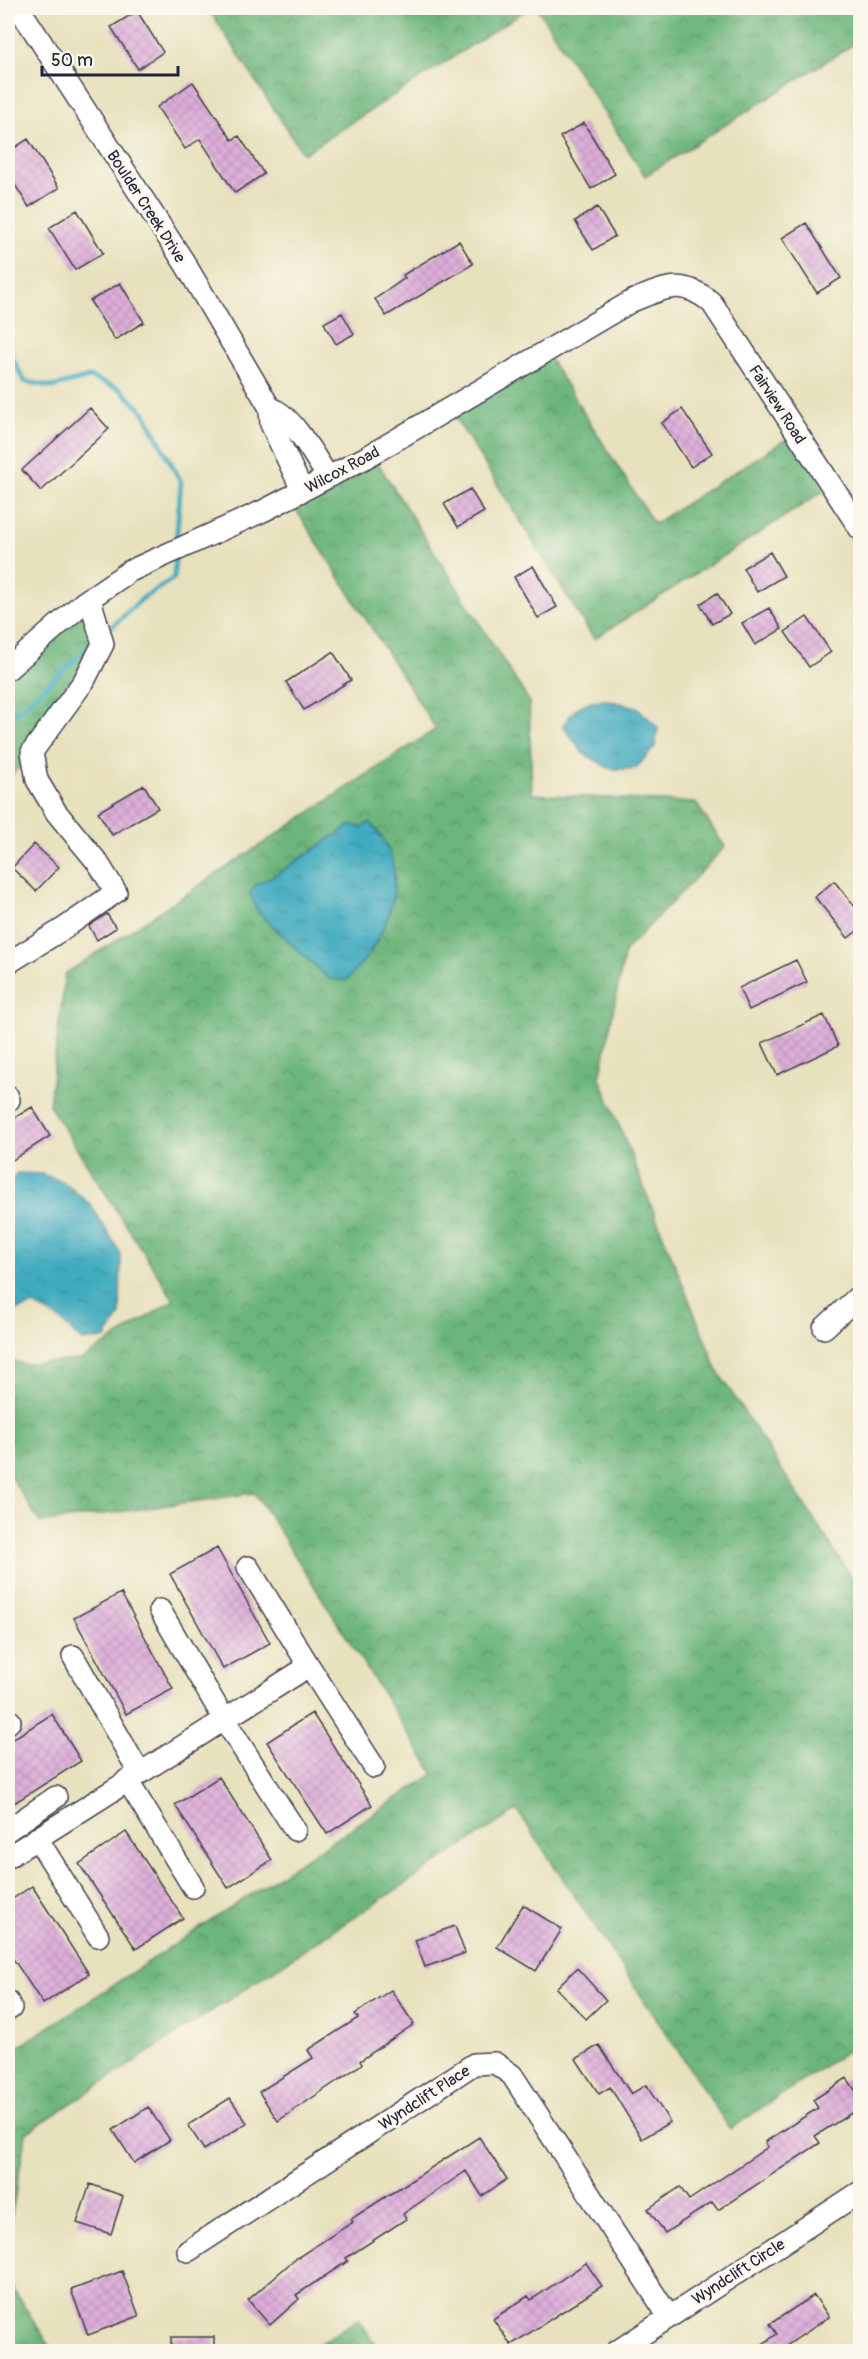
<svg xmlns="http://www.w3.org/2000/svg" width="868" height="2359" font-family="Pangolin,sans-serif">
  <defs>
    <pattern id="forest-crowns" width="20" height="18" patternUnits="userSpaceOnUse" patternTransform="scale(1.5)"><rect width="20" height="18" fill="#6cb57c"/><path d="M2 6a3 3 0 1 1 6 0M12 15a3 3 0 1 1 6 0" fill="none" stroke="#589367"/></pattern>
    <pattern id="water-ripples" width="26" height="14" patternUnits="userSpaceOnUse" patternTransform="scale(1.5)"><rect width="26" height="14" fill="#40abbf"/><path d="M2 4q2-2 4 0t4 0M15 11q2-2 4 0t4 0" fill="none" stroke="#358b9c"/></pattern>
    <pattern id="building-cross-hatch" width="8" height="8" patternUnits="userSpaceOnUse" patternTransform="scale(1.5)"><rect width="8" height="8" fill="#ddafd9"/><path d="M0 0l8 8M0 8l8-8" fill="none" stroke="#bd96bb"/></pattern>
  </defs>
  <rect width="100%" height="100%" fill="#fbf7ec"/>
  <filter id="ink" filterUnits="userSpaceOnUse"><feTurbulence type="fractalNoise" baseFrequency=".0167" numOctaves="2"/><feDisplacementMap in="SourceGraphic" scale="12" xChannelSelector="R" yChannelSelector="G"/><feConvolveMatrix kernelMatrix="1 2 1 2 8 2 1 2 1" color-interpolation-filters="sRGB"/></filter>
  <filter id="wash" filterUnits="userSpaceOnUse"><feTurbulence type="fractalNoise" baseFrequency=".008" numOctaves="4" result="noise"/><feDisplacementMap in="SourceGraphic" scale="24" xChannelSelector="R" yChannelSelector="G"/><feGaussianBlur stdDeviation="1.35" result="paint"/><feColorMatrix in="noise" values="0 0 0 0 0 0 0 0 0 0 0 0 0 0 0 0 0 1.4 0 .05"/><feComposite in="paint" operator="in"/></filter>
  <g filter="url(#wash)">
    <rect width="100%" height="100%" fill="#e8e1bd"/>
    <!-- forest -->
    <path fill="url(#forest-crowns)" stroke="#476c5c" stroke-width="1.5" fill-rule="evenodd" d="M208,8H529L303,154Z
      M537,8H860V40L645,176Z
      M546,353L654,524L797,432L832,486L594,639L450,409Z
      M372,454L529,701L532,794L696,803L725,847L625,951L600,1078L718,1372L860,1590V2042L730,2129L517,1810L26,2133L8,2235V2054L434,1774L255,1493L40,1523L8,1472V1359L23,1364L81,1360L174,1300L49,1105L65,974L436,729L288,497ZM370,823L395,876L392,894L373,947L347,980L329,979L258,912L256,885L277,874L351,825L362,828Z
      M83,603L103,644L32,752L8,780V669Z
      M8,2281L53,2351H8Z
      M358,2319L381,2351H308Z"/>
    <!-- water -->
    <path fill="url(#water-ripples)" stroke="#31667d" stroke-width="1.5" d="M606,700L637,707L658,728L655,747L635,769H610L583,753L563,726C574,707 584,701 606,700Z
      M370,822C417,872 388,938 347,980L329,979L258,912L250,895L255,885L277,874L351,825L362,828Z
      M17,1173L41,1174L62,1181L91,1205L121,1254L120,1315L106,1338L82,1341L59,1319L34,1305L8,1313V1186Z"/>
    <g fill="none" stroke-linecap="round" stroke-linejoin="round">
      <!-- stream -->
      <path stroke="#40abbf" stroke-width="5" d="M9,338L12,357L24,381L52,387L89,377L120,389L144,412L181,482L176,543
        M105,633L143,598L174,578L175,556
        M8,720L96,641"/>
    </g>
    <g id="blocks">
      <!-- building -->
      <path fill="url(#building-cross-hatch)" d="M137,11L163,52L138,69L111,27Z
        M193,82L232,140L239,136L264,174L235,193L200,139L185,149L157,107Z
        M584,123L615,174L591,189L560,137Z
        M28,139L59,188L29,207L8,174V152Z
        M597,207L615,236L593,250L575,221Z
        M77,210L103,253L75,270L49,228Z
        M806,223L841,278L817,293L782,238Z
        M459,241L473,264L386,316L375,299L405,278L403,275Z
        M120,283L144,322L115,340L90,301Z
        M342,313L354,334L336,344L324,323Z
        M90,408L109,429L41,491L22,470Z
        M682,409L712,453L691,467L662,423Z
        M470,489L484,512L458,527L444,504Z
        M770,552L784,576L757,592L743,568Z
        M533,566L557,607L538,618L514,577Z
        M717,593L730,614L712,624L700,604Z
        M769,608L782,629L755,645L742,623Z
        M807,617L831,652L809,667L785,632Z
        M333,652L351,680L304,710L286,682Z
        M144,785L158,808L112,835L98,812Z
        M34,844L59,867L36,891L12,868Z
        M834,881L861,914V928L848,938L815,897Z
        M107,914L116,928L97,940L89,926Z
        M796,960L807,982L749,1010L739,988Z
        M824,1015L838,1046L777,1075L762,1043Z
        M32,1107L50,1136L8,1163V1122Z
        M217,1548L270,1643L223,1669L170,1574Z
        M121,1593L173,1689L126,1714L74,1618Z
        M312,1713L372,1805L327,1834L267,1742Z
        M52,1714L81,1761L8,1807V1742Z
        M219,1777L272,1860L228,1888L175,1805Z
        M126,1832L183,1918L136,1949L79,1864Z
        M32,1886L89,1974L43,2004L8,1951V1902Z
        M523,1905L562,1929L536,1971L497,1947Z
        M455,1926L465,1953L425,1967L415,1940Z
        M577,1968L606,2000L586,2019L556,1988Z
        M391,1990L414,2024L360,2061L362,2064L278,2121L259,2092L313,2058L308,2050L358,2018L355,2014Z
        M599,2045L631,2094L646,2085L670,2122L642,2139L610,2087L599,2094L576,2059Z
        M847,2078L861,2099V2107L815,2136L820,2143L718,2210L712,2202L665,2233L648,2209L680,2187L689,2200L768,2147L765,2142L818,2108L813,2100Z
        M230,2098L247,2123L204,2150L188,2125Z
        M148,2107L170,2140L134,2163L113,2130Z
        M479,2137L507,2179L482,2196L466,2171L403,2214L406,2219L346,2258L348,2261L296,2295L299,2299L270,2325L248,2300L295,2259L353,2222L351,2219Z
        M90,2184L123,2196L111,2234L77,2223Z
        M586,2263L602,2286L511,2345L493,2319L528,2296L531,2300Z
        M122,2271L139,2316L88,2335L71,2290Z
        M814,2295L829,2317L777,2352H751L777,2334L770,2324Z
        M171,2337H214V2352H171Z"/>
    </g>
  </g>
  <g filter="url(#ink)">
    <use href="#blocks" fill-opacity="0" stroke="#403f4e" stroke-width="1.5"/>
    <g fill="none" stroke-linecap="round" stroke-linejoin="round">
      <!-- minor casing -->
      <g stroke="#403f4e" stroke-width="24">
        <path id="minor" d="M19,8L184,262L270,408L271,424L302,490
          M270,408C292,414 315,458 328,477
          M8,669L83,603L130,571L265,510L365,458L632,301C665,288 682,277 712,303L860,529
          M8,963L63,929L116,892L98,863L56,812L37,780L32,752L84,681L103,644L90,599
          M8,1097L9,1100
          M824,1328L860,1295
          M248,1567L309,1666
          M160,1610L224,1719L295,1830
          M73,1656L139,1772
          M8,1723L10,1721
          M127,1780L193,1887
          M8,1830L56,1797
          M37,1838L98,1936
          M8,1857L309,1666L374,1767
          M8,2002L11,2008
          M188,2251L474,2064L495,2063L512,2075L669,2317
          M616,2352L860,2192"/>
      </g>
      <!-- minor -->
      <use href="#minor" stroke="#fff" stroke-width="21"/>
    </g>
  </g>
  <g text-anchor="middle" stroke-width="6" stroke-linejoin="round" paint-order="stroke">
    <!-- street labels -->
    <g font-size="16" fill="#22223b" stroke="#fbf7ec">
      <text transform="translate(147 206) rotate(57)" y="6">Boulder Creek Drive</text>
      <text transform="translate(778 404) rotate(57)" y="6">Fairview Road</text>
      <text transform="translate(342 469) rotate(-28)" y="6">Wilcox Road</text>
      <text transform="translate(424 2097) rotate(-33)" y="6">Wyndclift Place</text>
      <text transform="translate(738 2271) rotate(-33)" y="6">Wyndclift Circle</text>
    </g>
  </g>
  <!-- margin -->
  <rect width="868" height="2359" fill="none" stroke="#fbf7ec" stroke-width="30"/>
  <!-- scale -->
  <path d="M42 66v9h136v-9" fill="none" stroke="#22223b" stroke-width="3"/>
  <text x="51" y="66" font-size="18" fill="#22223b" stroke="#fbf7ec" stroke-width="4.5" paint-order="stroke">50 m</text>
</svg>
